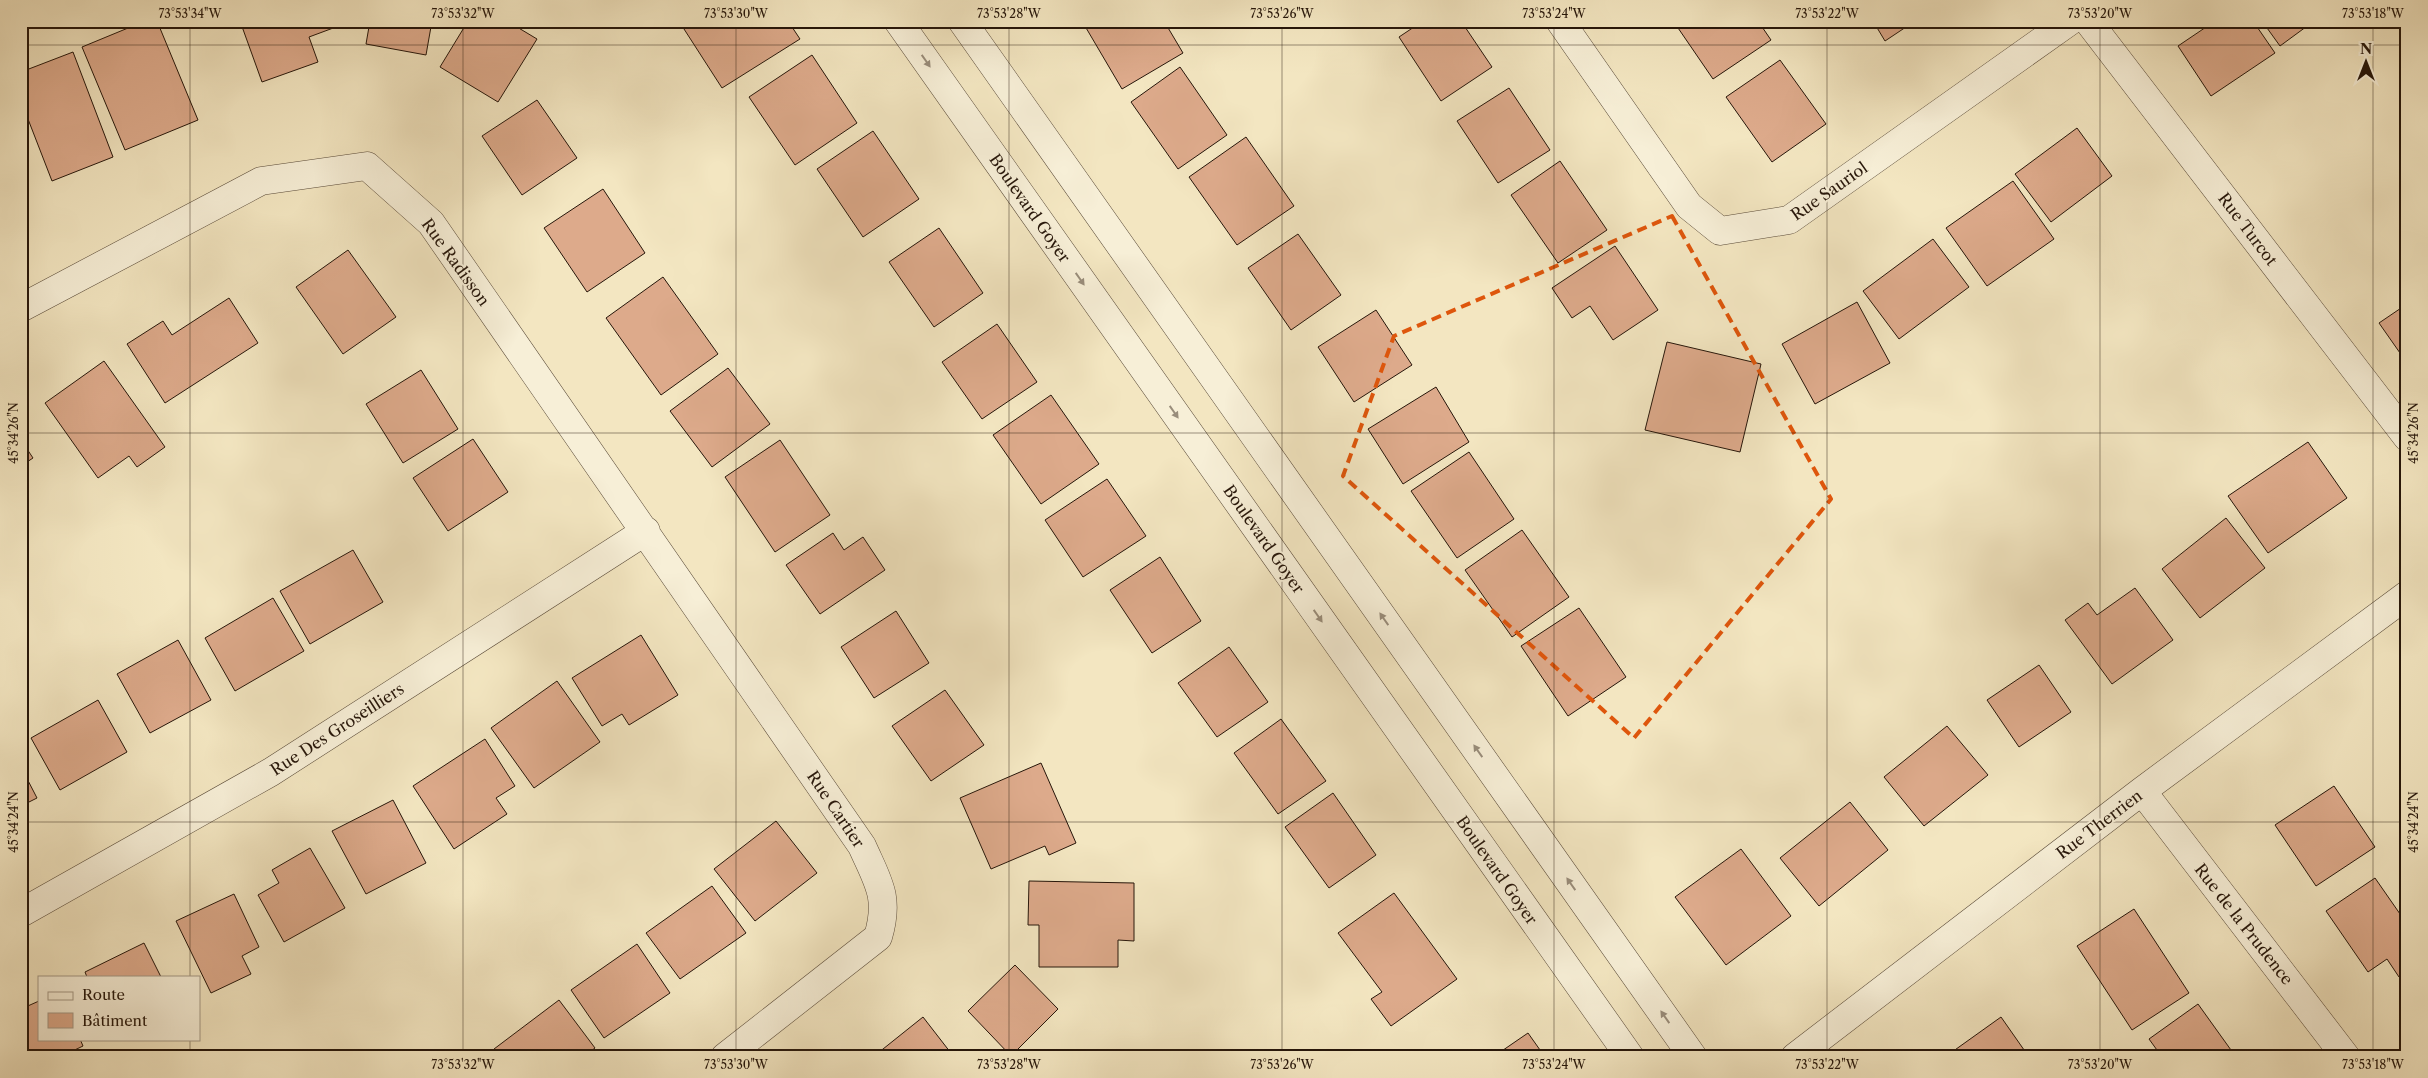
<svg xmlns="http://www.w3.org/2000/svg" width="2428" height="1078" font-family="'Libre Caslon Text',serif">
  <rect width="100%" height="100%" fill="#f3e6c1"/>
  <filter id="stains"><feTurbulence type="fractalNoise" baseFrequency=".004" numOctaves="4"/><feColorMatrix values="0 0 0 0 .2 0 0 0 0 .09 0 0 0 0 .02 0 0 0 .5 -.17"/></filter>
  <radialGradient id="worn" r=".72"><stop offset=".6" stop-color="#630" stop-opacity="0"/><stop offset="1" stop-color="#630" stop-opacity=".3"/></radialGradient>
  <!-- building -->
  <path fill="#ddaa8b" stroke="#26160a" d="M145,21H157L198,120L125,150L82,47Z
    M240,21H343L344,24L309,37L318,62L262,82Z
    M370,21H432L426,55L366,44Z
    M468,21H507L537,39L498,102L440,67Z
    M696,21H788L800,39L722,88L684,29Z
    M1082,21H1164L1183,53L1122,89Z
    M1423,21H1461L1492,67L1441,101L1399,37Z
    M1682,21H1758L1771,40L1713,79L1676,25Z
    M1873,21H1915L1885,41Z
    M2215,21H2253L2275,53L2211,96L2178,46Z
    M2262,21H2314L2280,46Z
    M73,52L113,157L52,181L21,101V72Z
    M812,55L857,123L795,165L749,97Z
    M1780,60L1826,124L1772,162L1726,97Z
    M1180,67L1227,135L1178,169L1131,102Z
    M1509,88L1550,150L1498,183L1457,121Z
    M537,100L577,158L522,195L482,136Z
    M2077,128L2112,176L2051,222L2015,174Z
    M873,131L919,199L863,237L817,169Z
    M1246,137L1294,206L1237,245L1189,177Z
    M1560,161L1607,230L1558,263L1511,195Z
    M2013,181L2054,239L1987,286L1946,228Z
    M603,189L645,253L587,292L544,228Z
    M939,228L983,293L934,327L889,262Z
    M1298,234L1341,295L1291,330L1248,268Z
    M1933,239L1969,287L1899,339L1863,291Z
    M1615,246L1658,310L1613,340L1590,306L1572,318L1552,288Z
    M348,250L396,317L343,354L296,287Z
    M663,277L718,354L661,395L606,318Z
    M229,298L258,343L165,403L127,344L163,321L172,335Z
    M1857,302L1890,363L1815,404L1782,344Z
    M2407,304V363L2379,323Z
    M1376,310L1412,365L1354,402L1318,347Z
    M997,324L1037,382L982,419L942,362Z
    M1667,342L1761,364L1740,452L1645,430Z
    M104,361L165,447L137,467L129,456L98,478L45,403Z
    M728,368L770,424L712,467L670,411Z
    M421,370L458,429L403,463L366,404Z
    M1436,387L1469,442L1403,484L1368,429Z
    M1051,395L1099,464L1041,504L993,435Z
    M473,439L508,492L448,531L413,478Z
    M21,440L33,458L21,466Z
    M780,440L830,515L775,552L725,477Z
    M2308,442L2347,498L2268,553L2228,496Z
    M1469,452L1514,519L1457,558L1411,491Z
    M1107,479L1146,536L1083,577L1045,520Z
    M2226,518L2265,568L2200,618L2162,569Z
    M1522,530L1569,597L1512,637L1465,570Z
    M833,533L844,550L863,537L885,570L820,614L786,565Z
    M353,550L383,602L310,644L280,591Z
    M1160,557L1201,621L1152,653L1110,590Z
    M2135,588L2173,640L2112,684L2065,620L2088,603L2097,615Z
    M273,598L304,651L235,691L205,638Z
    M1579,608L1626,677L1568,716L1521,646Z
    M896,611L929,663L874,698L841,647Z
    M641,635L678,695L629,725L622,714L602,726L572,678Z
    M178,640L211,700L150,733L117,674Z
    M1229,647L1268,702L1217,737L1178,683Z
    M2039,665L2071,712L2019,747L1987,700Z
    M557,681L600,742L534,788L491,728Z
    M945,690L984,745L931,781L892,726Z
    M98,700L127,752L60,790L31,738Z
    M1281,719L1326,781L1278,814L1234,753Z
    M1947,726L1988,775L1924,826L1884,777Z
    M485,739L515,786L496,798L507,814L454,849L413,786Z
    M1041,763L1076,843L1049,855L1045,846L991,869L960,798Z
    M21,767L37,798L21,806Z
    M2334,786L2375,847L2316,886L2275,825Z
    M1333,793L1376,855L1329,888L1285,827Z
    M393,800L426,863L366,894L332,831Z
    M1850,802L1888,850L1819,906L1780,858Z
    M776,821L817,873L755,921L714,869Z
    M310,848L345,908L284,942L258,895L279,883L272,870Z
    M1741,849L1791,916L1726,965L1675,897Z
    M2375,878L2407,924V972L2399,977L2387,959L2368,972L2326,911Z
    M1029,881L1134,883V941L1118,940V967H1039V925H1028Z
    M712,886L746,933L680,979L646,933Z
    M1394,893L1457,979L1391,1026L1371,999L1382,992L1338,933Z
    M234,894L259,947L242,956L251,974L211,993L176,921Z
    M2134,909L2189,993L2132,1030L2077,946Z
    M144,943L161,977H87L85,972Z
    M637,944L670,993L604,1038L571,990Z
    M1015,965L1058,1009L1011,1056L968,1011Z
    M559,1000L595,1048L583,1057H500L494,1049Z
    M39,1001V1039H80L83,1046L60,1057H21V1009Z
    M2198,1004L2236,1057H2162L2149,1039Z
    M923,1017L954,1057H873Z
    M2001,1017L2029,1057H1945Z
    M1528,1033L1545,1057H1493Z"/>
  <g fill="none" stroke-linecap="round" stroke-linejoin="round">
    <!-- minor casing -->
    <g stroke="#594a38" stroke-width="29">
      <path id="minor" d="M1560,21L1689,206L1720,231L1789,220L2070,21
        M2088,21L2407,437
        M21,308L261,181L367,166L431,223L862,846C878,882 890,897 878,937L725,1057
        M2142,791L2346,1057
        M21,913L271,772L646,531
        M1795,1057L2142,791L2407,595"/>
    </g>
    <!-- tertiary casing -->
    <g stroke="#594a38" stroke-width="29">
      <path id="tertiary" d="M898,21L1630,1057
        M962,21L1693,1057"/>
    </g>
    <!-- minor -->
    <use href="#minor" stroke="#f7efd7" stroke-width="28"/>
    <!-- tertiary -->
    <use href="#tertiary" stroke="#f7efd7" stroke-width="28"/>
  </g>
  <!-- one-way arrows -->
  <defs><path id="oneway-solid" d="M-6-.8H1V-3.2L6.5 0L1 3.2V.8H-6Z" transform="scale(1.25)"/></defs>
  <g fill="#998d7b">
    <use href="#oneway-solid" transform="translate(926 61) rotate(55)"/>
    <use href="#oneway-solid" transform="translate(1080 279) rotate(55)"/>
    <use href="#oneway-solid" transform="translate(1174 412) rotate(55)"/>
    <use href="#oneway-solid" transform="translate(1318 616) rotate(55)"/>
    <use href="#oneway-solid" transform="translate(1384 619) rotate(-125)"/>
    <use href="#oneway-solid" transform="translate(1478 751) rotate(-125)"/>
    <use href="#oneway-solid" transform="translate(1571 884) rotate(-125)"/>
    <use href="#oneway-solid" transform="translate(1665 1017) rotate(-125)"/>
  </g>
  <!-- marked area -->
  <path fill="none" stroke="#de560c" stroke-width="4" stroke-dasharray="10 6" stroke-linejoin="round" d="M1672,216L1831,499L1634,738L1343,476L1394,336Z"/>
  <!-- ticks -->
  <path fill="none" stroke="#26160a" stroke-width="1" stroke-opacity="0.45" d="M190,21V977M463,21V1057M736,21V1057M1009,21V1057M1282,21V1057M1554,21V1057M1827,21V1057M2100,21V1057M2373,21V1057M21,45H2407M21,433H2407M21,822H2407M190,1039V1057"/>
  <g text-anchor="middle" stroke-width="4" stroke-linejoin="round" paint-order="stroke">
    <!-- street labels -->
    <g font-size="16" fill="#26160a" stroke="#f7efd7">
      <text transform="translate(1829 191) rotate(-35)" y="6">Rue Sauriol</text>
      <text transform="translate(1030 208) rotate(55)" y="6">Boulevard Goyer</text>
      <text transform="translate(2248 229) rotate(53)" y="6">Rue Turcot</text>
      <text transform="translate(456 262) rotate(54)" y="6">Rue Radisson</text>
      <text transform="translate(1264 539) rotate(55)" y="6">Boulevard Goyer</text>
      <text transform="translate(337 729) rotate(-33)" y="6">Rue Des Groseilliers</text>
      <text transform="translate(836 809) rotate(56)" y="6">Rue Cartier</text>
      <text transform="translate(2099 824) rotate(-37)" y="6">Rue Therrien</text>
      <text transform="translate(1497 870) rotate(55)" y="6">Boulevard Goyer</text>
      <text transform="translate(2244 924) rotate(52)" y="6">Rue de la Prudence</text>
    </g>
  </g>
  <!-- margin -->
  <rect width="2428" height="1078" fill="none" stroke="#f3e6c1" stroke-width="55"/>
  <!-- legend -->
  <rect x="38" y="976" width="162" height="65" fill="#f7efd7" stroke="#a39885"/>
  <rect x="48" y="992" width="25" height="8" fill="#f7efd7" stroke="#a39885"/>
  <text x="82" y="1000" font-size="15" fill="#26160a">Route</text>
  <rect x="48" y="1013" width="25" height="15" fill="#ddaa8b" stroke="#a39885"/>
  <text x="82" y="1026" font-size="15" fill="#26160a">Bâtiment</text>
  <!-- north arrow -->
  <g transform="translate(2366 62)" stroke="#f7efd7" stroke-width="4" paint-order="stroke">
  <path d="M0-4L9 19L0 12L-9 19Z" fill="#26160a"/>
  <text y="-8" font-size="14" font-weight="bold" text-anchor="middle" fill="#26160a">N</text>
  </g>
  <rect x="28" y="28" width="2372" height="1022" fill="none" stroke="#26160a" stroke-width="2"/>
  <g font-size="12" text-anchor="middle" fill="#26160a">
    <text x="190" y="18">73°53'34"W</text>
    <text x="463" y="18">73°53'32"W</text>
    <text x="736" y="18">73°53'30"W</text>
    <text x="1009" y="18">73°53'28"W</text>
    <text x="1282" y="18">73°53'26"W</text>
    <text x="1554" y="18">73°53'24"W</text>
    <text x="1827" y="18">73°53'22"W</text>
    <text x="2100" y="18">73°53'20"W</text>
    <text x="2373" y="18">73°53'18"W</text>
    <text transform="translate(14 433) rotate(-90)" y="4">45°34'26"N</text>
    <text transform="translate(2414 433) rotate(-90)" y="4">45°34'26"N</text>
    <text transform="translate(14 822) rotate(-90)" y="4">45°34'24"N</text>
    <text transform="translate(2414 822) rotate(-90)" y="4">45°34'24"N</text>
    <text x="463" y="1069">73°53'32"W</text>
    <text x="736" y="1069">73°53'30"W</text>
    <text x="1009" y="1069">73°53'28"W</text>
    <text x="1282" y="1069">73°53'26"W</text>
    <text x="1554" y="1069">73°53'24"W</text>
    <text x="1827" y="1069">73°53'22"W</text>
    <text x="2100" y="1069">73°53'20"W</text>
    <text x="2373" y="1069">73°53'18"W</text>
  </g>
  <rect width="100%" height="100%" filter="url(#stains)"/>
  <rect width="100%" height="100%" fill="url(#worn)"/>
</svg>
